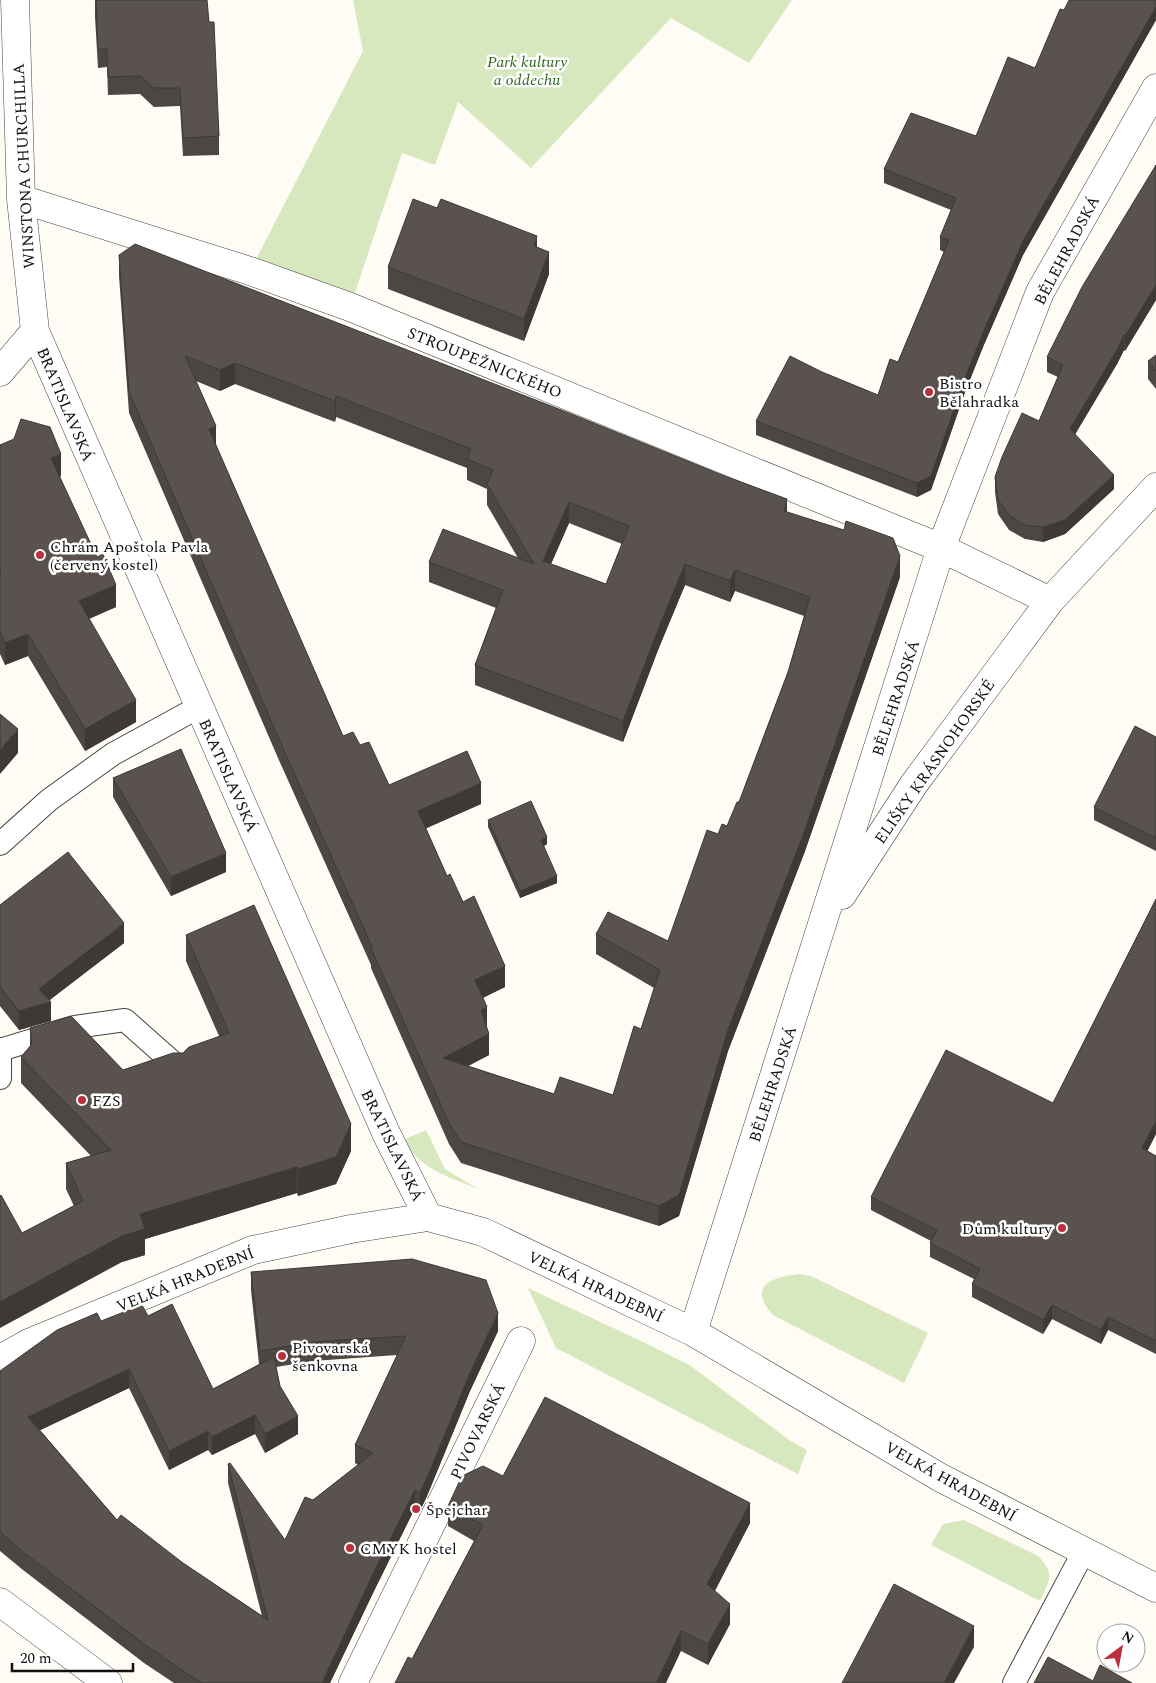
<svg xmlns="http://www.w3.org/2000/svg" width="1156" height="1683" font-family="Spectral,serif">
  <rect width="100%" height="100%" fill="#fefcf5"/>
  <!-- green -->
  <path fill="#d7e8bf" d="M353,0H792L749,63L671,18L531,168L458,102L435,165L402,153L350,307L250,271L363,51Z
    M426,1130L445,1169L478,1189C447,1176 422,1170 403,1140Z
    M799,1274L811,1276L928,1333L904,1383L773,1315C747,1286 772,1277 799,1274Z
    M528,1288L643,1342L691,1366L789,1440L807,1450L798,1474L556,1348Z
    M964,1520L1038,1556C1056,1575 1049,1580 1040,1601L931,1545L943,1524Z"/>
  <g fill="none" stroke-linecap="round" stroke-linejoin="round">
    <!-- lane casing -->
    <g stroke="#444" stroke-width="24">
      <path id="lane" d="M0,844L49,800L113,754L199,707
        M0,1049V1078
        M0,1050L75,1027L125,1020L178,1067
        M1014,1683L1084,1551"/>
    </g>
    <!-- street casing -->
    <g stroke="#444" stroke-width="29">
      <path id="street" d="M15,0L21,199L35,331L386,1133L428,1217
        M21,199L250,271L350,307L941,548L1050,601L1156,487
        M0,372L35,331
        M842,895L914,784L1050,601
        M693,1332L941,548L1040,292L1156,88
        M0,1359L29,1343L253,1250L351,1229L428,1217L483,1232L693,1332L941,1478L1156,1588
        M0,1602L108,1683
        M353,1683L521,1341"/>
    </g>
    <!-- lane -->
    <use href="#lane" stroke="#fff" stroke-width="22"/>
    <!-- street -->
    <use href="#street" stroke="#fff" stroke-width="28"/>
  </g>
  <!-- wall -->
  <path fill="#4d4743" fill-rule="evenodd" d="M95,0H207L219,136V155L183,156L180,106L154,107L140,94L108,95L107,67L98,68L95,17Z
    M1156,0V20L1023,255L983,347L965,392L931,490L917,497L756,435V421L822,372L878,395L898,362L944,252L940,250V237L951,210L884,183V169L976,136L1035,68L1064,10Z
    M1156,165V300L1125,351L1124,350L1117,364L1075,434L1114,489L1065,534L1043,542L1025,539L1009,530L998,514L995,492V477L1039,421L1058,377L1047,372V357Z
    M537,247L549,274L524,341L388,289V267Z
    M119,255L787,512L900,577L805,851L728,1051L679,1216L659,1226L461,1163L449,1144L371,968V965L278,758L129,413L119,276ZM196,381L220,391L235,384L335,422L336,417L467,468V480L487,489V505L518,558L429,562V582L496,608L475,665V685L623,742L658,650L685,585L730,602L735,591L804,616L788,672L739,802L727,826L718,834L668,941L596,934V954L654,988L641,1029L613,1095L554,1094L468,1066L489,1055L487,1028L483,998L505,987L463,902L447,876L426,828L481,804L389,785L360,745L343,736L216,446ZM569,523L622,544L606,584L551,564Z
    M1156,355V389L1148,379V361Z
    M0,445L61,476L59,477L116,607L89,619L136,722L85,751L28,656L5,665L0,654Z
    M1156,737V851L1094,820V807Z
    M113,778L226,872L171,896L113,797Z
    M488,820L547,844L544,846L557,883L520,898L488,827Z
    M1156,899V1134L1147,1151L1156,1156V1354L1108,1330L1101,1344L1052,1319L1043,1334L972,1297V1284L974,1279L930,1257V1243L931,1241L871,1210V1197L1053,1103Z
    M0,905L124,943L49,1000L51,1021L19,1030L0,1006Z
    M186,935L351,1151L336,1184L298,1196L297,1193L145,1239V1255L122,1262L22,1233L74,1206L66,1189V1163L91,1156L21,1083V1057L30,1046V1028L123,1070L183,1053L219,1036L186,961Z
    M251,1272L498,1331L470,1391L427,1496L420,1511L415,1508L373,1593L330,1683H174L144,1663L23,1570L0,1551V1371L101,1321L148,1316L213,1389L259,1364L251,1290ZM397,1355L355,1445V1463L358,1465L313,1500L285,1540L228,1464V1483L262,1616L183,1563L117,1520L40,1430L129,1388L169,1470L208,1450L212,1455L255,1434L265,1453L298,1434L280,1386L276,1367L313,1361Z
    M503,1476L750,1523L715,1591L730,1624L708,1665L681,1651L412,1659L474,1541L448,1526V1506Z"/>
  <!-- shaded-wall -->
  <path fill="#3e3937" d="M1156,7V20L1023,255L983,347L965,392L931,490L917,497V483L965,378L983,333L1023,241Z
    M537,236V258L534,246Z
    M549,252V274L524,341V319Z
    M1156,285V300L1125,351V336Z
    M1124,335V350L1117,364L1070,443V429Z
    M235,363V384L220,391V370Z
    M336,396V417L335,422V401Z
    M216,426V447L209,429Z
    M61,454V476L51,481V458Z
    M1114,475V489L1065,534L1043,542V527Z
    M787,499V519L784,511Z
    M569,502V523L543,582V561Z
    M900,556V577L805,851L728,1051L679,1216L659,1226V1206L728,1030Z
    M685,564V585L658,650L623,742V721L658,630Z
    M735,570V591L730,602V581Z
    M116,585V607L79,623V601Z
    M28,634V656L5,665V643Z
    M136,700V722L85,751V729Z
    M18,729V753L0,774V750Z
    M481,783V804L418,832V811Z
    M547,837V844L541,847V840Z
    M226,853V872L171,896V877Z
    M557,876V883L520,898V891Z
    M124,923V943L46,1003L51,1002V1021L19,1030V1011L39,989Z
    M505,966V987L475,1001V980Z
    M487,1007V1028L481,1010Z
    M489,1034V1055L443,1079V1058Z
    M1156,1121V1134L1142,1162V1148Z
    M351,1124V1151L336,1184L298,1196V1169Z
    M297,1167V1193L145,1239V1255L122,1262L0,1328V1302L140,1214Z
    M1052,1305V1319L1043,1334V1320Z
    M498,1313V1331L470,1391L427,1496L420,1511V1493L470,1373Z
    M1108,1317V1330L1101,1344V1330Z
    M129,1369V1388L28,1436V1417Z
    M255,1415V1434L212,1455V1437Z
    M298,1416V1434L265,1453V1434Z
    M208,1431V1450L169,1470V1451Z
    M415,1490V1508L373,1593L330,1683H322L373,1574Z
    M750,1503V1523L707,1605V1584Z
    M730,1604V1624L708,1665V1644Z
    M974,1626V1647L954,1683H944Z
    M681,1631V1651L666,1683H656Z"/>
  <!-- building -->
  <path fill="#59524e" stroke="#3e3937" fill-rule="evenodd" d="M96,0H207L209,22H214L219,136L183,138L180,88H154L140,76L108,77L107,49H98Z
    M1069,0H1156V7L1023,241L983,333L965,378L931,476L917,483L756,421L790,356L822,372L878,395L890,359L898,362L949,240L940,237L956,198L884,169L911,113L976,136L1008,57L1035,68L1060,9L1064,10Z
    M1156,165V285L1125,336L1124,335L1117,350L1070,429L1114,475L1065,520L1043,527L1025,525L1009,515L998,500L995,477L1002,457L1022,413L1039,421L1063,365L1047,357L1082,287Z
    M413,199L437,208L441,199L537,236L534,246L549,252L524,319L388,267Z
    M135,244L569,413L722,475L787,499L784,511L844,530L846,521L893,538L900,556L805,830L728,1030L679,1195L659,1206L461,1142L449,1123L371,948L372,947L278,737L129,392L119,255ZM185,356L220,370L235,363L335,401L336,396L471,449L467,459L493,470L487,484L534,564L443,529L429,562L503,590L475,665L623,721L658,630L685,564L730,581L735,570L810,597L788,672L739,802H737L727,826L722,824L718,834L707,830L668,941L608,912L596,934L660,970L641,1029L634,1026L613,1095L560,1077L554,1094L443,1058L489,1034L481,1010L487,1007L475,980L505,966L474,896L463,902L450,874L447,876L418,811L481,783L467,751L389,785L369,742L360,745L353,732L343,736L209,429L216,426ZM569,502L629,526L606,584L543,561Z
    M1156,355V371L1148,361Z
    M21,419L50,427L61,454L51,458L97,557L103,554L116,585L79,601L136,700L85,729L28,634L5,643L0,631V576L1,575L0,574V445L14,439Z
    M0,714L18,729L0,750Z
    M1135,726L1156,737V838L1094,807Z
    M181,749L226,853L171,877L113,778Z
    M531,801L547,837L541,840L557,876L520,891L488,820Z
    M68,852L124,923L39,989L51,1002L19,1011L0,987V905Z
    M1156,899V1121L1142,1148L1156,1156V1341L1108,1317L1101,1330L1052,1305L1043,1320L972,1284L980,1269L930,1243L937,1230L871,1197L946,1050L1053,1103Z
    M254,905L351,1124L336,1157L298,1169L297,1167L140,1214L145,1229L122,1236L0,1302V1196L1,1195L22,1233L83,1201L66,1163L111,1150L21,1057L32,1044L30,1028L71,1016L123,1070L173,1053H183L189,1047L229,1033L186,935Z
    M412,1259L486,1280L498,1313L470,1373L427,1478L420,1493L415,1490L373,1574L322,1683H201L144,1644L23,1552L0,1532V1371L57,1330L97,1313L101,1321L142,1305L148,1316L172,1304L213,1389L274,1357L280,1386L298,1416L265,1434L255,1415L212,1437L208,1431L169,1451L129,1369L28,1417L117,1520L121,1515L183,1563L268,1620L228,1464L230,1463L285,1540L305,1497L313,1500L373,1453L355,1445L406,1336L313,1342L260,1351L251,1272Z
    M545,1397L750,1503L707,1584L730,1604L708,1644L681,1631L656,1683H395L408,1657L412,1659L483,1525L448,1506L462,1476L483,1466L503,1476Z
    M894,1584L974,1626L944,1683H842Z
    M1048,1657L1093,1681L1100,1665L1132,1683H1034Z"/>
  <!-- markers -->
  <g fill="#bb2f3c" stroke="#fff" stroke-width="2">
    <circle cx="929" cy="392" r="5"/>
    <circle cx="40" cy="555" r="5"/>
    <circle cx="82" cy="1100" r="5"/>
    <circle cx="1062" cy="1228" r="5"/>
    <circle cx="282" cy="1356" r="5"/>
    <circle cx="416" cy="1509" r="5"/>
    <circle cx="350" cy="1548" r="5"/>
  </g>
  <g text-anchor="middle" stroke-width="5" stroke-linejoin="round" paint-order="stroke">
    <!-- park labels -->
    <g font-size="16" font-style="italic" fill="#346723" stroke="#fff">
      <text x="527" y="67">Park kultury<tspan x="527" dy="18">a oddechu</tspan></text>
    </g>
    <!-- street labels -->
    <g font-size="16" fill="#111" stroke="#fff">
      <text transform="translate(23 166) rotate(-93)" y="6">WINSTONA CHURCHILLA</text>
      <text transform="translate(1066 250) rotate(-62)" y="6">BĚLEHRADSKÁ</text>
      <text transform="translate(485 362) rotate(22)" y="6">STROUPEŽNICKÉHO</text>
      <text transform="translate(66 404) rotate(67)" y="6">BRATISLAVSKÁ</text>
      <text transform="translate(895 698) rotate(-72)" y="6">BĚLEHRADSKÁ</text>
      <text transform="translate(934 761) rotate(-55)" y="6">ELIŠKY KRÁSNOHORSKÉ</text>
      <text transform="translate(229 775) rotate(66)" y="6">BRATISLAVSKÁ</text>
      <text transform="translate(772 1084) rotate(-72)" y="6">BĚLEHRADSKÁ</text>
      <text transform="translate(393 1145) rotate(64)" y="6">BRATISLAVSKÁ</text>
      <text transform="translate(185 1279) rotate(-22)" y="6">VELKÁ HRADEBNÍ</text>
      <text transform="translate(596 1286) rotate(25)" y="6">VELKÁ HRADEBNÍ</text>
      <text transform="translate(477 1431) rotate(-64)" y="6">PIVOVARSKÁ</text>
      <text transform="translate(951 1481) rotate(29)" y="6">VELKÁ HRADEBNÍ</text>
    </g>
    <!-- poi labels -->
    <g font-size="16" fill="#111" stroke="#fff" text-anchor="start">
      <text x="939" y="389">Bistro<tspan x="939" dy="18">Bělahradka</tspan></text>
      <text x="50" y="552">Chrám Apoštola Pavla<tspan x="50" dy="18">(červený kostel)</tspan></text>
      <text x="92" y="1106">FZS</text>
      <text x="1052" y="1234" text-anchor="end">Dům kultury</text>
      <text x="292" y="1353">Pivovarská<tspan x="292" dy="18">šenkovna</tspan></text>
      <text x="426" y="1515">Špejchar</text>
      <text x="360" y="1554">CMYK hostel</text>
    </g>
  </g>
  <!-- north arrow -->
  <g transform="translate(1121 1648) rotate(32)"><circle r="24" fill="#ffffff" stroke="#a0a0a0"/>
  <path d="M0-4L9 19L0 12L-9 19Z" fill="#bb2f3c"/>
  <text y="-8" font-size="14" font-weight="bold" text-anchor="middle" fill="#111111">N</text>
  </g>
  <!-- scale -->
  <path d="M12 1663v8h121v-8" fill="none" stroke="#111111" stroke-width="2.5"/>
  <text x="20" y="1663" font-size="15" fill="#111111" stroke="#ffffff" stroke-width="4" paint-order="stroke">20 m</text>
</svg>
